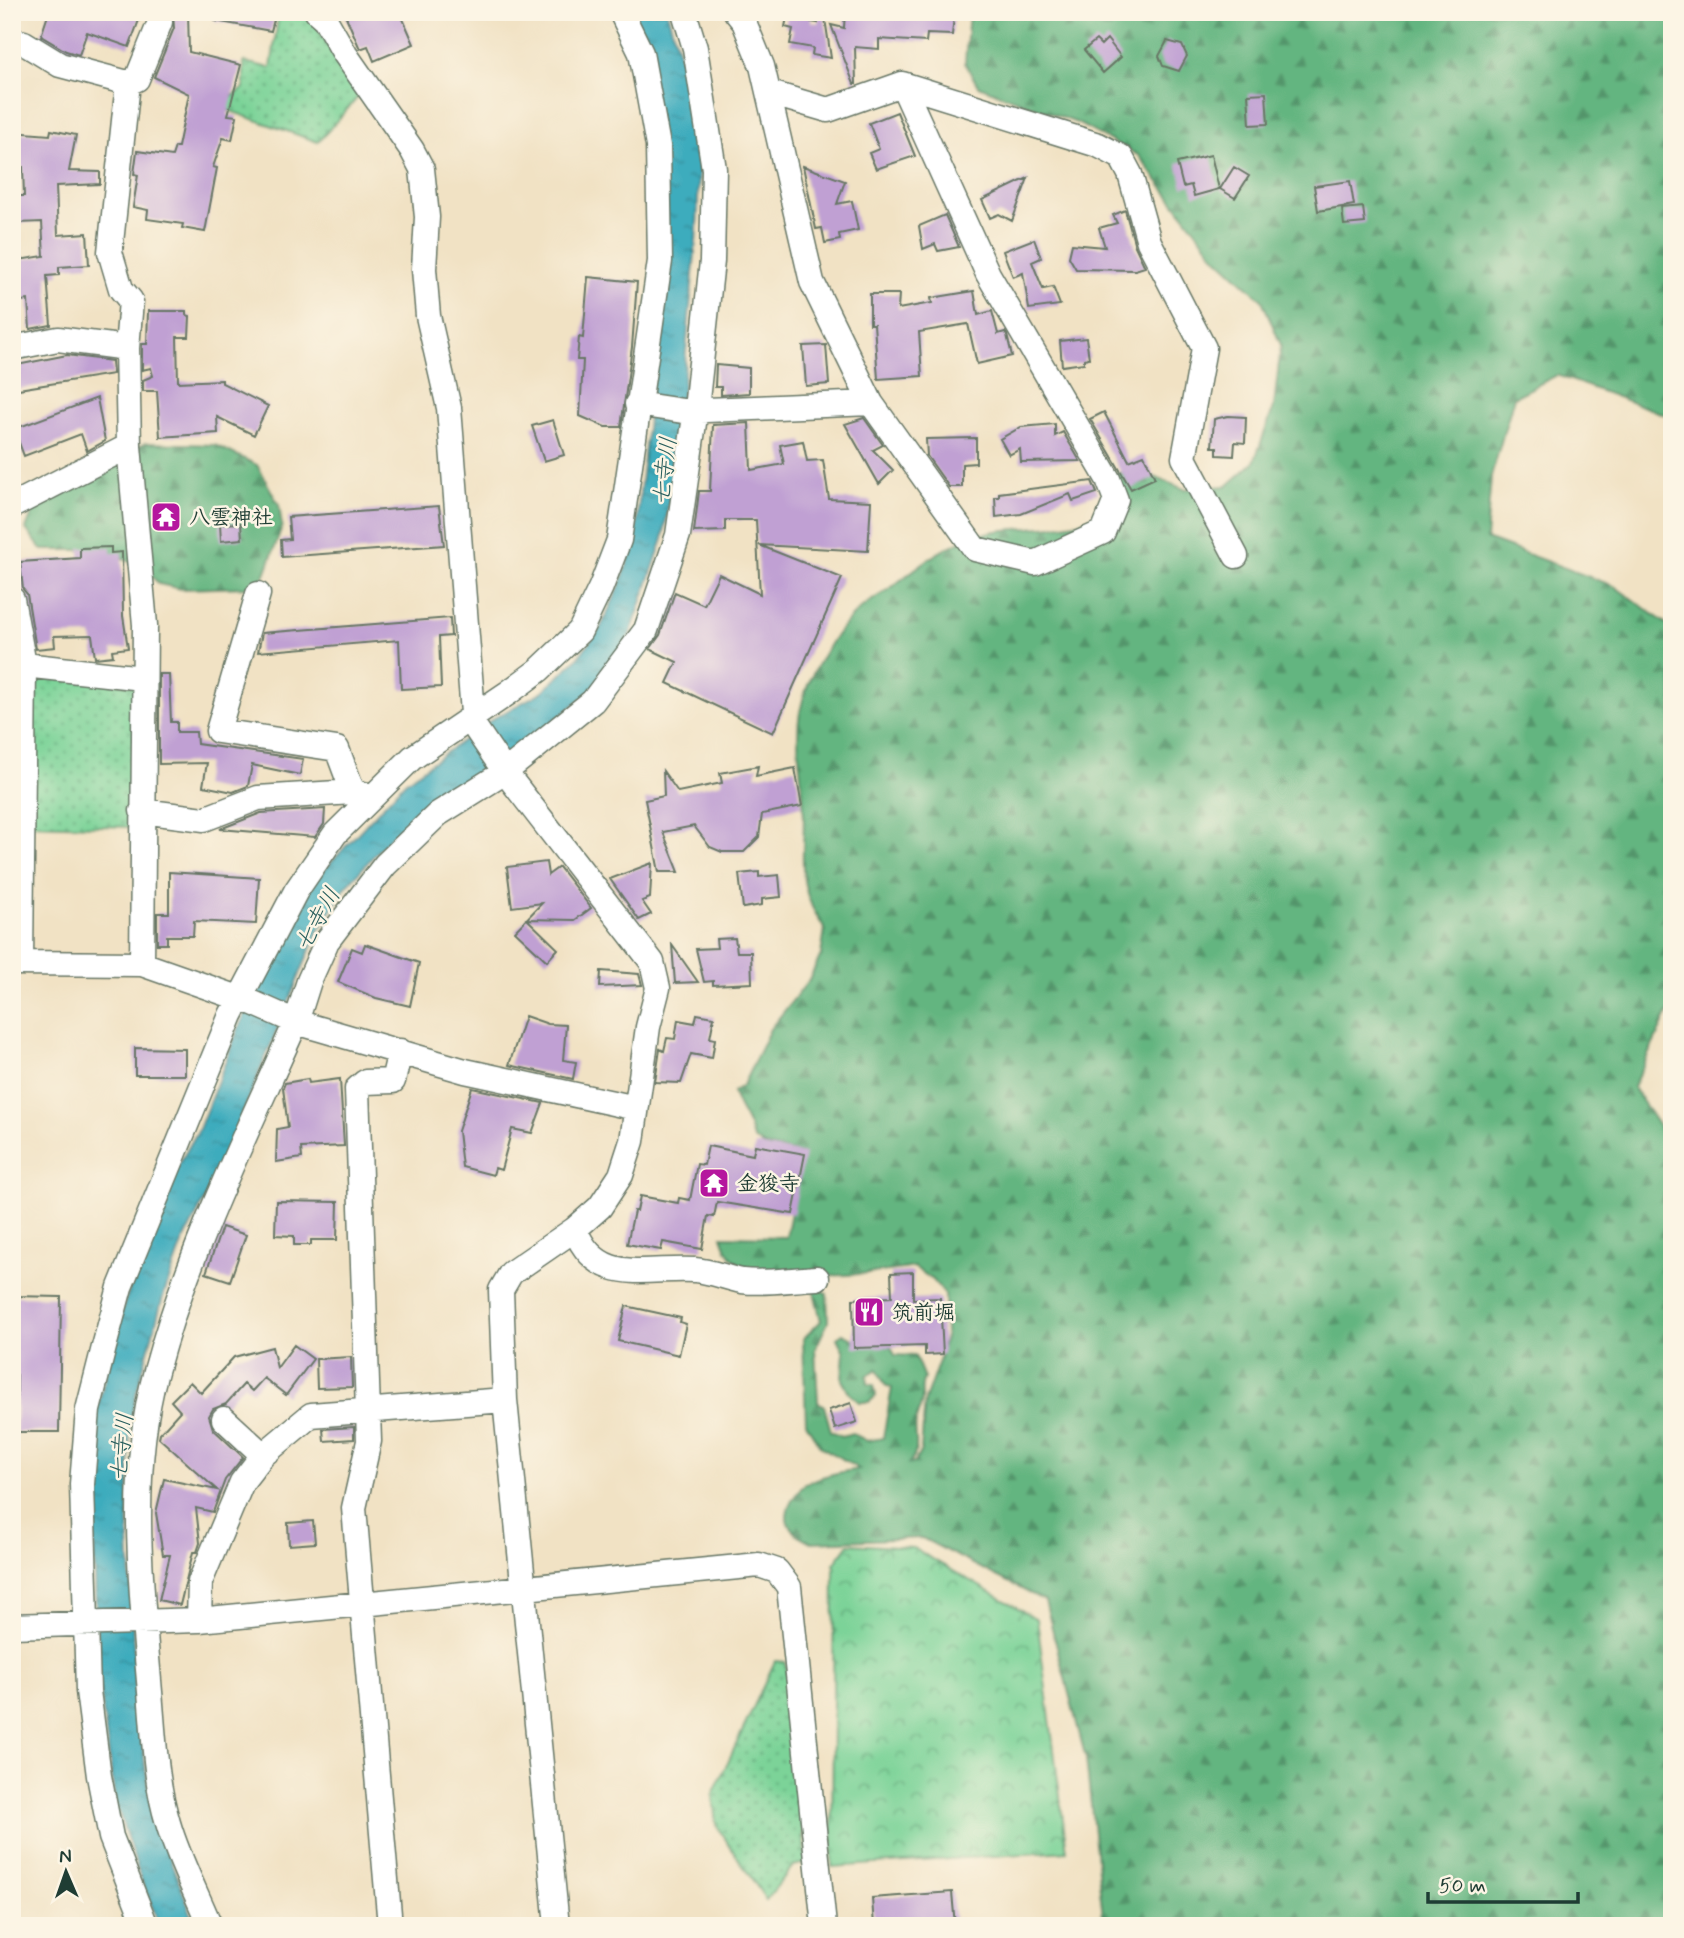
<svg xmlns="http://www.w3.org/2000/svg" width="1684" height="1938" font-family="Mynerve,'Klee One',sans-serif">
  <defs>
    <pattern id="grass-dots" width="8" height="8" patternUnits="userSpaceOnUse" patternTransform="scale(1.75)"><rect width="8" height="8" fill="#7bd398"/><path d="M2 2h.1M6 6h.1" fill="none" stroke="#64ac7d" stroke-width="1.8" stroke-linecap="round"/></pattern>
    <pattern id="forest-firs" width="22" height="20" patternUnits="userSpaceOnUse" patternTransform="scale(1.75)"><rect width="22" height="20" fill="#64b580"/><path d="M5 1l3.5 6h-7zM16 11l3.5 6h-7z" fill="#52946a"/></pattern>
    <pattern id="park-crowns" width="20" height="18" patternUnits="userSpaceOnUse" patternTransform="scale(1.75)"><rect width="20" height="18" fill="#7bd398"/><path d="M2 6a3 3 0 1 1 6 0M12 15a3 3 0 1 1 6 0" fill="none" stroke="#64ac7d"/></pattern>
    <pattern id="water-ripples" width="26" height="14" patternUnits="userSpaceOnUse" patternTransform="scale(1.75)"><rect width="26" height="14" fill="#3eacbd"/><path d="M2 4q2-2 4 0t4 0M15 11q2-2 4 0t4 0" fill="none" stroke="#338d9a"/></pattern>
  </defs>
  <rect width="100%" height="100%" fill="#fcf5e5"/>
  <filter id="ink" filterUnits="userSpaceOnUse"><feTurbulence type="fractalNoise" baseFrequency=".0143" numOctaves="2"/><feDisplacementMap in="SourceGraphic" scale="14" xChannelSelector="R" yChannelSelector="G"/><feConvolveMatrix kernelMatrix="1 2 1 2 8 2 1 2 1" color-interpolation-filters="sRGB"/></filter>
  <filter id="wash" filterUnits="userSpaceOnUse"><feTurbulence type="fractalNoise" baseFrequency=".00686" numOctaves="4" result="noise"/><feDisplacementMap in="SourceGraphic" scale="28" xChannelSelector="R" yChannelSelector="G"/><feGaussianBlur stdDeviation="1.57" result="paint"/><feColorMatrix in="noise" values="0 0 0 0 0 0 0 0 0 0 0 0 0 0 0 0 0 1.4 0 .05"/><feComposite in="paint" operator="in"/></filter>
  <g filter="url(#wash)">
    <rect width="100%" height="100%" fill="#f1e2c4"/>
    <!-- grass -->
    <path fill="url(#grass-dots)" stroke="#4d8866" stroke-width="2" d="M279,12H307L360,95L318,142L219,107L244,88V62L271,68Z
      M31,674L135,686V827L28,824Z
      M775,1661L785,1662L806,1863L793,1866L766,1900L716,1825L713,1794Z"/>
    <!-- forest -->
    <path fill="url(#forest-firs)" stroke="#42795a" stroke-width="2" d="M969,12H1672V417L1557,375L1514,397L1491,477L1486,539L1614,586L1672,628V1004L1633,1087L1672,1146V1926H1104L1086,1759L1045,1601L922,1538L811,1542C788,1531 779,1519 795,1496C798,1492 801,1487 805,1484C822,1475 841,1472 859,1469L820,1446L806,1423L803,1339L821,1321L814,1291L819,1288L827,1294L828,1322L815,1349L818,1402L824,1406L831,1431L842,1436L852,1433L867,1441L883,1438L892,1388L885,1385L877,1369L867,1376L868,1384L874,1385L876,1396L869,1402H859L849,1393L842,1380L844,1352L837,1338L843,1334L857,1341L891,1347L895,1355L915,1356L924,1378C920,1386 922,1391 922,1399C921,1408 917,1414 916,1421C913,1438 922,1450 909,1463L915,1462L921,1450L925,1400L939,1361L946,1333L945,1295L933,1280L914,1267C878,1274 768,1285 739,1263C728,1255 726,1248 722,1236L786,1237L803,1154L764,1146L753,1139C748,1117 738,1111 733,1092L743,1085L770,1029L809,980L821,955L825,929C790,880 808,851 803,797C801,770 795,740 800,712C807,675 833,633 861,608C870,600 882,595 892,587C920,565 946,543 982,534C1021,524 1060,532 1097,516L1113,476L1132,468L1184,489L1227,486L1254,462L1274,406L1281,345L1262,300L1216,257L1138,155L1077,123L978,86L965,63Z
      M145,443L215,445L257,465L279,505L282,527L264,577L249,587L181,589L159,584L149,573L121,557L84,550H42L26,529L36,503Z"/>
    <!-- park -->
    <path fill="url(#park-crowns)" stroke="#4d8866" stroke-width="2" d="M849,1544L913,1548L1037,1619L1067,1851L832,1867L834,1564Z"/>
    <!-- water -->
    <path fill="url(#water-ripples)" stroke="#2e7478" stroke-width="2" d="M633,12H667L693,100L699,164L697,230L677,451L663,539L630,635L589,693L514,752L391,836L345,888L317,933L217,1175L181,1246L163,1297L136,1394L130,1424L128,1513L136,1705L153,1815L196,1926H160L143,1885L115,1801L98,1674L94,1548L95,1417L124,1304L174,1173L199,1129L239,1027L297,907L325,869L405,782L494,718L542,692L576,660L601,627L621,583L635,540L665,261Z"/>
    <g id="blocks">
      <!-- building -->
      <path fill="#c0a0d3" d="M49,12H142L129,47L87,32L79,55L66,51L41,36Z
        M173,12H188L189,52L241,65L228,115L237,116L232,140L223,138L213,167L217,168L205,232L182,228L183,224L147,219L148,210L133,207L138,175L134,174L137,151L172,156L175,147H178L189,94L154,77L174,28Z
        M215,12H276L271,31L215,21Z
        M344,12H400L414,44L374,61L368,46L360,49Z
        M788,12L812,14L811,22L818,23L819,12H824L831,58L812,55L813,48L790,44L793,29L785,27Z
        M845,12L954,16L952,35L927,34L926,42L879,39V49L855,47L856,84H854L831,25L844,28Z
        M1107,39L1121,57L1103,73L1084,50L1096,40L1101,45Z
        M1167,41L1182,45L1187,56L1179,71L1163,66L1159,56Z
        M1266,93L1268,124L1250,125L1248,94Z
        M897,112L915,156L876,169L869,153L879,149L869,123Z
        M51,130L76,135L69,171L100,172V184L56,186L58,235L87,233L89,265L59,267V275L47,276L51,325L30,329L28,300L12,302V261L44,256L42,222L18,223V196H24L23,167L12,166V132L50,135Z
        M1211,155L1219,189L1194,196L1191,185L1183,187L1177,163Z
        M803,166L845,181L837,204L852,201L858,230L839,234L840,240L825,243L822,228L816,229Z
        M1234,167L1249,176L1235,198L1220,189Z
        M1028,178L1012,221L999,214L990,218L982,200Z
        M1350,181L1354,205L1318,211L1314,186Z
        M1363,207L1365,223L1344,225L1342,209Z
        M1125,210L1135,246L1145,267L1135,270L1076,269L1069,257L1072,244L1105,247L1099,228L1117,223L1113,215Z
        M945,215L959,247L938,251L935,244L923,249L919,226Z
        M1034,239L1041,258L1032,262L1043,289L1053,287L1060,305L1029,309L1023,273L1013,277L1003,251Z
        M588,277L637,282L632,347L621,427H605L580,416L583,360H577L579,337L583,338Z
        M974,291L978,315L992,311L998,334L1005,332L1007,335L1012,356L977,364L968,324L919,332L922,376L878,379L874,324H870V294H899L898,309L932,303L931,298Z
        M148,311H186V315L190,316L189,337H177L178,382L222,380V383L268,406L254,435L217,417L218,433L160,437L157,391H143V380L153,376L151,368L142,370V344H147Z
        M1086,338L1089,358L1084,359V363L1062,366L1060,341Z
        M826,345L829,384L806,386L803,346Z
        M67,355L112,361L113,374L12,390V366Z
        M716,365L749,368V393L721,395V387H715Z
        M97,398L105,441L87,451L81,434L24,456L14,429Z
        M1104,412L1129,461L1144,455L1155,478L1131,489L1090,419Z
        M1228,416L1246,417L1245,443L1235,442L1234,456L1217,455V447H1212L1214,419Z
        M864,418L883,445L873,450L893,470L879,484L845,424Z
        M553,420L564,455L544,461L532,426Z
        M749,423L751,470L784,464L780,445L803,441L807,461L823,460L829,499L871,501L868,551L759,545L842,578L773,733L667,683L677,662L650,649L660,635L675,592L704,605L719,574L760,594L756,520H725V531L694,532L699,491H710L713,425Z
        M1055,424V436L1063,432L1080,461L1021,462L1020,449L1009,455L1000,439L1021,427Z
        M976,438V463L962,464V487H949L927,456L926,439Z
        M1092,481L1097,493L1073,501L1070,494L1021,514L996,517L995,497H999V493Z
        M439,506L444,545L282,557L281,540L290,539L288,517Z
        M241,523L242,539L221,541L220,524Z
        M111,547V553L122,552L123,616L128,648L112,650L113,656L95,658L92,635L54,636L55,647L36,649L27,594L23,589L20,562L80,558V548Z
        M450,618L451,636L439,637L441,687L401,689L399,640L258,652L262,633Z
        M159,674H169L171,722H177V732H196L197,744L303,759L300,775L252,765L248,786L233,792L203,786L207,763L159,764Z
        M758,766L756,776L795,768L802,806L762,814L759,837L744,852H722L710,847L694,826L663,832L679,872H659L645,800L664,796L663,771L678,792L722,783L720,773Z
        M325,809L324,824L315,837L220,829L261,813Z
        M546,862L548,875L559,867L591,908L575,920L527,919L558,949L547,961L515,931L542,903L512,907L507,867Z
        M652,863L650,898L642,901L651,914L639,920L610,879Z
        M169,872L259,878L256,924L194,921L193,936H167V944H157V913H169Z
        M759,872V877L779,875L781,897L762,899V905L743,908L739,874Z
        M735,938L737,952H751L752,983L713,985V981L704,982L696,949L717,948L716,939Z
        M365,944L419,963L410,1006L376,998L338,982L352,948L362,952Z
        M672,945L698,982L675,983Z
        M601,971L639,974L642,985L600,987Z
        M697,1014L714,1017L710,1038L715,1039L712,1058L691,1054L681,1083L655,1082L660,1049L664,1051L667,1038L675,1039L678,1020L695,1023Z
        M525,1016L548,1024L566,1025L563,1060L576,1062L573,1079L509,1065Z
        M135,1048L185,1049V1075H135Z
        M308,1079L309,1083L340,1079L344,1146L301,1148L302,1158L276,1162L277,1129L288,1127L283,1088L285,1083Z
        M472,1088L543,1103L532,1133L512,1129L501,1170L495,1168L493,1175L462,1167L458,1131Z
        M755,1145L805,1154L793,1214L717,1202L714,1217L708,1216L702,1249L663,1242L661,1250L627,1244L634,1211H637L640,1196L678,1203L679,1198L690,1200L697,1164L704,1165L708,1146L753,1155Z
        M276,1201L338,1202L337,1240H311V1245H294V1236L275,1235Z
        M222,1227L246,1235L230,1281L206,1273Z
        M913,1272V1299L940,1298L943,1354L925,1355V1346L854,1348L853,1299L892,1297L891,1273Z
        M12,1296L61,1297L59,1432H16L17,1375H12Z
        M626,1306L681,1318L680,1322L686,1324L679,1355L618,1341Z
        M294,1345L313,1359L286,1395L264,1378L252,1391L244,1384L226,1404L213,1409L209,1416L213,1429L243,1457L225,1480L213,1512L196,1508L200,1543L197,1552H193L180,1605L159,1600L170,1555H163L156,1513L164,1479L217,1490L159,1438L160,1433L180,1411L171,1401L190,1382L201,1393L234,1357L272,1347L277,1368Z
        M351,1357L352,1387L317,1388L316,1359Z
        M851,1403L857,1422L835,1429L829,1410Z
        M354,1427V1439L324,1441L323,1429Z
        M313,1521L315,1543L289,1545L288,1523Z
        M952,1892L955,1926H874L872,1898Z"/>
    </g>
  </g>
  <g filter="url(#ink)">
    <use href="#blocks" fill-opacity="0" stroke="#687766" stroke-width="2"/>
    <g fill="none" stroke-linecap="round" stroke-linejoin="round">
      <!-- minor casing -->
      <g stroke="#687766" stroke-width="27">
        <path id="minor" d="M317,12L325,19L345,54L412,150L422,169L427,217L424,269L428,316L449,408L474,726L505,772L652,962L658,988L648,1027L632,1141L621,1175L600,1207L575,1229L511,1273L501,1290L505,1400L557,1926
          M736,12L744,22L762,66L812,282L871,403L975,549L1035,563L1103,532L1116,500L1108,479L988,274L902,84
          M12,40L24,43L60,65L128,83L137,79L160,22L157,12
          M128,83L110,252L121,289L131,301L127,348L129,446L145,625L142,964
          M770,93L828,110L902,84L1098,145L1121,157L1130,174L1149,242L1204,348L1184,458L1236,556
          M12,348L58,339L127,348
          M637,404L683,411L871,403
          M12,506L129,446
          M258,594L218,731L337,749L353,792
          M12,599L24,665L21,963
          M24,665L143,678
          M142,811L204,819L258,798L353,792L368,795
          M12,963L142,964L253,1003L296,1022L465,1071L636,1108
          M575,1229C597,1287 646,1267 695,1270C711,1271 726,1278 742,1281C766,1284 793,1279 817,1278
          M224,1419L263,1455
          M199,1620L200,1582L242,1482L263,1455L311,1415L505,1400
          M12,1626L199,1620L759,1565L777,1571L789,1587L824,1926
          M146,1926L111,1837L99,1776L88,1691L82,1484L88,1410L104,1347L120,1287L231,1015L296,891L335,834L412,758L508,693L539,670L580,631L601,587L619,540L660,261L658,146L641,53L621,12
          M210,1926C196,1892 178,1858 168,1823C155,1781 154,1735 150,1692C141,1588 128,1473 156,1371C189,1249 245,1137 296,1022L309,981L327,941L385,865L438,814L505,772L593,701L646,630L678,535L696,409L712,261L714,169L695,48L684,12
          M390,1926L354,1508L369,1441L357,1089L365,1082L393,1081L400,1051"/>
      </g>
      <!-- minor -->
      <use href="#minor" stroke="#fff" stroke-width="24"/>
    </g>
  </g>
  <!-- icons -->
  <defs>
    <g id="temple-square" transform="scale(1.575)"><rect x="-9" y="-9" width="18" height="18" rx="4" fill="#b5179e" stroke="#fcf5e5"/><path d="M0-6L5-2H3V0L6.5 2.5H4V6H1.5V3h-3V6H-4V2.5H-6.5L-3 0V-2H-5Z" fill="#fff"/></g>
    <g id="restaurant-square" transform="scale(1.575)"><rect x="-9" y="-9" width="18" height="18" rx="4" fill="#b5179e" stroke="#fcf5e5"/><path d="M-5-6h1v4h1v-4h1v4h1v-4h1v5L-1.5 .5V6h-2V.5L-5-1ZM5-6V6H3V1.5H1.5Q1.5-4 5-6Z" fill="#fff"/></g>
  </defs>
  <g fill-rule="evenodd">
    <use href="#temple-square" x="166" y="517"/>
    <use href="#temple-square" x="714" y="1183"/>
    <use href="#restaurant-square" x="869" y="1312"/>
  </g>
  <g text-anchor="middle" stroke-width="5" stroke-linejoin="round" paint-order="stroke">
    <!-- poi labels -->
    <g font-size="21" font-weight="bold" fill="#1f3d34" stroke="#fcf5e5" text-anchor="start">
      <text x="189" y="524">八雲神社</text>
      <text x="737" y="1190">金狻寺</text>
      <text x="892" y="1319">筑前堀</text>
    </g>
    <!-- water labels -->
    <g font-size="23" font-style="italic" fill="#285e5d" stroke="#fcf5e5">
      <text transform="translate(664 471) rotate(-83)" y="8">七寺川</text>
      <text transform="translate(317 919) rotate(-61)" y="8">七寺川</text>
      <text transform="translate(121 1447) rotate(-84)" y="8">七寺川</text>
    </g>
  </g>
  <!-- margin -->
  <rect width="1684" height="1938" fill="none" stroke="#fcf5e5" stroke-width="42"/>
  <!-- north arrow -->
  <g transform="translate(66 1872) rotate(358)" stroke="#fcf5e5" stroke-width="5" paint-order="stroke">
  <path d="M0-5L12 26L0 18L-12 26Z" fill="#1f3d34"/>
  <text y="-10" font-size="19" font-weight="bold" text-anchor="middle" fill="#1f3d34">N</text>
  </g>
  <!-- scale -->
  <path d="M1428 1892v10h150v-10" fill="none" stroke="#1f3d34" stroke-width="3.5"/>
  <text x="1439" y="1892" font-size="21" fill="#1f3d34" stroke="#fcf5e5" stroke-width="5" paint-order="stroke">50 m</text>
</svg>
